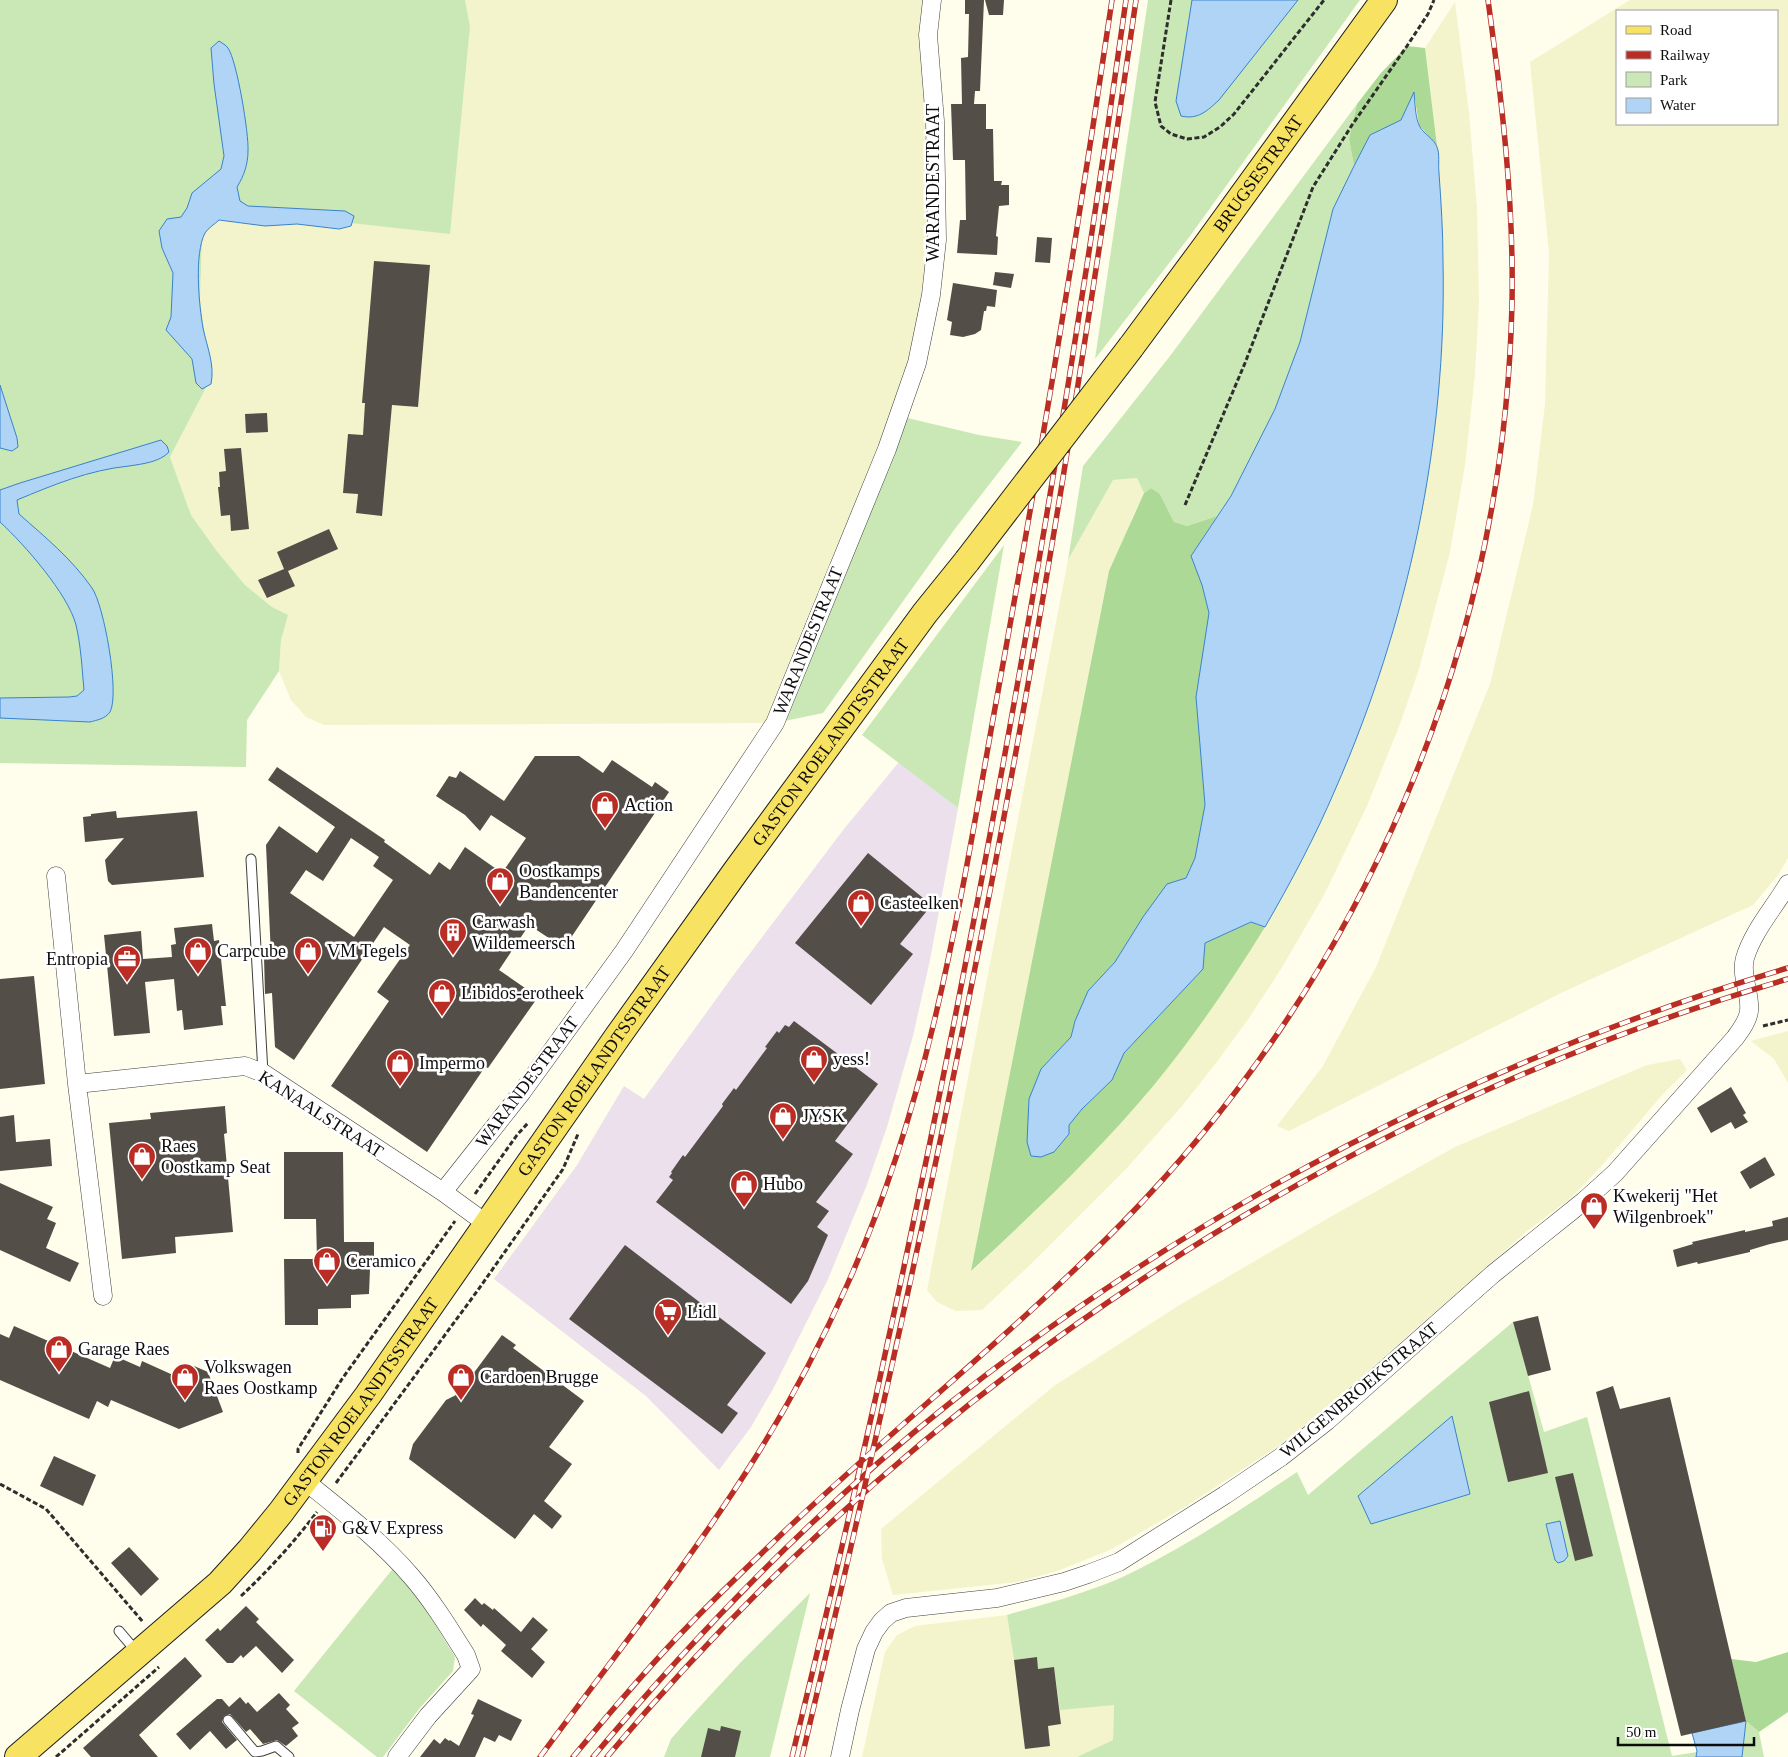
<svg xmlns="http://www.w3.org/2000/svg" width="1788" height="1757" font-family="'Times New Roman',serif">
  <rect width="100%" height="100%" fill="#fffdeb"/>
  <!-- industrial -->
  <path fill="#ebe0eb" d="M899,762L958,808L930,960L913,1036L887,1127L866,1187L828,1279L773,1389L751,1427L719,1470L646,1396L494,1279L577,1165L624,1086L644,1099L735,973L844,829Z"/>
  <!-- farmland -->
  <path fill="#f3f4cc" fill-rule="evenodd" d="M465,0H932L937,240L917,363L775,723L324,725L306,717L291,700L279,671L281,640L287,615L272,607L245,585L216,550L191,515L170,457L211,378L200,300L202,241L209,219L470,26Z
    M1630,0H1788V858L1778,875L1753,905L1563,992L1289,1131L1277,1126L1323,1066L1376,967L1490,684L1533,505L1545,404L1549,253L1530,62ZM1617,11H1777V124H1617Z
    M1455,2L1469,113L1477,209L1479,301L1475,374L1465,465L1450,552L1419,669L1400,724L1367,806L1324,895L1281,969L1249,1018L1216,1063L1182,1106L1125,1170L1034,1261L982,1310L956,1311L937,1302L927,1290L1068,560L1113,480L1137,478L1144,493L1132,518L972,1271L1033,1213L1099,1146L1155,1083L1219,998L1265,927L1307,851L1322,819L1377,684L1402,601L1415,545L1425,489L1437,399L1444,300L1443,243L1437,146L1425,48Z
    M1788,1031V1083L1774,1059L1751,1041Z
    M1680,1059L1687,1070L1663,1094L1604,1163L1571,1198L1527,1231L1317,1416L1274,1449L1185,1507L1110,1550L1057,1571L1018,1582L893,1595L882,1559L881,1529L1054,1386L1178,1306L1332,1216L1455,1147L1647,1065Z
    M1007,1615L1014,1660L1037,1657L1114,1705L1113,1740L1077,1757H862L885,1652L897,1635L915,1626Z"/>
  <!-- green -->
  <path fill="#cae8b5" d="M0,0H465L470,26L450,234L224,209L209,219L202,241L200,300L211,378L170,457L191,515L216,550L245,585L272,607L288,615L281,640L279,671L247,720L246,767L0,763Z
    M1148,0H1360L1190,236L1095,359Z
    M1357,104L1349,139L1354,166L1333,209L1300,342L1275,409L1231,496L1217,516L1187,526L1174,522L1160,494L1151,488L1144,493L1137,478L1113,480L1068,560L1083,466L1170,356Z
    M899,416L979,435L1022,442L954,530L823,713L775,723Z
    M1004,545L958,808L862,735Z
    M1513,1322L1544,1432L1587,1417L1672,1756L1697,1752L1696,1757H1077L1113,1740L1114,1705L1060,1710L1054,1667L1038,1669L1037,1657L1014,1660L1007,1615C1051,1602 1096,1591 1137,1570C1193,1542 1245,1507 1297,1472L1308,1495Z
    M395,1566L416,1593L455,1657L453,1671L419,1709L383,1757H377L294,1691Z
    M810,1593L770,1757H664L671,1739L693,1714L740,1663Z
    M1746,1721L1759,1732L1764,1757H1742Z"/>
  <!-- forest -->
  <path fill="#acd995" d="M1407,46L1425,48L1437,146L1419,125L1414,93L1401,120L1370,135L1354,166L1349,139L1357,104L1381,73Z
    M1151,488L1160,494L1174,522L1187,526L1217,516L1191,556L1202,585L1209,613L1196,697L1205,805L1195,858L1186,878L1167,885L1143,917L1115,962L1088,991L1075,1021L1071,1037L1041,1069L1054,1152L1069,1134V1125L1082,1109L1112,1080L1124,1053L1203,969L1205,943L1251,922L1265,927C1231,982 1195,1035 1154,1085C1098,1152 1035,1212 971,1271L1109,571L1144,493Z
    M1788,1652V1712L1759,1732L1746,1721L1731,1659L1756,1662Z"/>
  <!-- water -->
  <path fill="#b0d4f5" stroke="#3882cc" d="M1192,0H1298L1219,100C1207,111 1198,120 1181,116L1176,101Z
    M219,41C222,43 226,45 228,48C237,61 249,134 248,151C248,164 244,176 237,187L240,201L248,206L345,211L354,216L351,226L339,229L297,224L265,226L219,220C215,224 208,228 205,233C194,254 199,305 203,328C207,347 215,365 211,384L202,389L196,383L192,359L166,330L171,317L173,273L162,248L159,231L167,219L181,217L187,208L192,193L221,169L224,156L214,84L211,48Z
    M1414,92C1415,102 1415,118 1420,127C1424,134 1434,139 1437,147C1440,154 1438,165 1439,173C1441,202 1443,231 1443,261C1447,442 1408,624 1335,790C1315,837 1291,882 1265,927L1251,922L1205,943L1203,969L1124,1053L1112,1080L1082,1109L1069,1125V1134L1054,1152L1041,1157L1031,1156L1027,1142L1029,1099L1041,1069L1071,1037L1075,1021L1088,991L1115,962L1143,917L1167,884L1186,878L1195,858L1205,805L1196,697L1209,613L1202,585L1191,556L1231,496L1275,409L1300,342L1333,209L1354,166L1370,135L1401,120Z
    M0,385L17,438L18,447L12,451L0,448Z
    M161,440L167,446L169,452C160,462 142,464 129,466C89,470 53,485 17,500L19,514C45,537 72,559 92,588C104,605 120,694 110,712C105,719 97,720 90,722L0,718V698L69,697L77,696L84,690C82,669 81,646 76,625C68,594 24,544 0,522V490L20,483Z
    M1452,1416L1470,1494L1371,1524L1358,1496Z
    M1560,1521L1568,1556L1564,1561L1558,1563L1555,1560L1546,1524Z
    M1746,1721L1742,1757H1696L1697,1751L1692,1733Z"/>
  <!-- building -->
  <path fill="#544e48" fill-rule="evenodd" d="M965,0H984L980,91H975L974,104H986V129H993L994,181H1002L1001,185H1009V205L999,206L996,236L998,237L997,255L957,253L960,220H966L965,160H953L951,104H962L961,58L968,57L969,14H965Z
    M985,0H1004L1003,15H989Z
    M1037,237L1052,238L1050,263L1035,262Z
    M374,261L430,265L418,407L392,405L382,516L356,513L358,494L343,493L348,434L363,435L365,403H362Z
    M995,272L1014,274L1011,288L993,285Z
    M953,283L997,290L995,307L987,306L986,311H984L981,330L975,334L963,337L950,335L952,322L947,320Z
    M267,413L268,432L246,433L245,414Z
    M241,448L249,529L231,531L230,515L221,516L218,487H220L219,472L226,471L224,449Z
    M329,529L338,549L288,571L295,586L267,598L258,580L284,569L277,552Z
    M535,756H579L603,773L612,760L652,787L655,782L669,792L564,948L529,925L499,970L538,997L488,1068L485,1067L427,1152L331,1086L389,1001L377,992L410,945L384,927L294,1060L275,1047L272,993L265,994L264,957L271,956L266,845L279,826L317,853L335,827L268,780L277,767L385,840L384,842L430,875L439,862L450,870L465,847L502,873L526,838L491,815L480,831L465,815L436,796L449,776L456,778L460,771L504,801ZM351,838L379,857L373,866L393,880L354,937L290,893L306,870L323,881Z
    M116,811L117,818L197,811L204,877L112,885L108,881L105,860L124,838L85,842L83,817L91,816V814Z
    M868,853L928,902L926,912L900,944L913,954L871,1005L795,943Z
    M212,924L214,941L219,940L226,1006H221L223,1025L184,1030L182,1010L177,1011L174,979L145,982L150,1033L114,1036L104,935L141,931L143,959L172,957L171,945L176,944L174,928Z
    M34,976L45,1084L0,1089V979Z
    M794,1021L878,1084L835,1141L853,1154L816,1202L829,1211L817,1227L828,1235L808,1281L791,1304L656,1202L673,1180L669,1177L672,1173L671,1172L683,1155L685,1157L723,1106L722,1104L734,1088L736,1090L767,1048L765,1047L777,1031L779,1033L785,1025L789,1027Z
    M1731,1087L1746,1113L1743,1115L1748,1122L1735,1129L1731,1122L1711,1133L1697,1108Z
    M225,1106L227,1133L224,1134L233,1232L175,1237L176,1253L122,1259L109,1123L151,1119L150,1113Z
    M14,1115L16,1142L50,1139L52,1166L0,1171V1117Z
    M284,1152H343L344,1242H374V1269H370L369,1294L351,1295V1308L318,1309V1325H285L284,1259H317L316,1219H284Z
    M1765,1157L1775,1175L1750,1189L1740,1172Z
    M0,1183L53,1207L47,1219L56,1223L46,1248L79,1263L70,1282L0,1250Z
    M1788,1217V1240L1770,1244L1750,1250V1252L1698,1264L1697,1262L1677,1267L1673,1250L1693,1244L1692,1242L1745,1230V1232L1773,1226L1772,1221Z
    M625,1245L766,1353L727,1405L738,1413L722,1434L569,1319Z
    M1538,1316L1551,1370L1528,1376L1513,1322Z
    M14,1326L110,1368L115,1356L140,1367L142,1361L173,1375L194,1366L208,1372L223,1412L179,1429L111,1400L108,1407L97,1401L89,1419L0,1380V1334L9,1338Z
    M502,1335L516,1345L513,1348L584,1401L549,1447L572,1464L544,1501L562,1516L552,1529L534,1514L515,1539L409,1459L413,1444L446,1400L456,1395L450,1384L466,1375L470,1378Z
    M1613,1386L1620,1409L1670,1397L1746,1721L1681,1736L1596,1392Z
    M1529,1391L1548,1473L1508,1482L1489,1402Z
    M54,1456L96,1475L83,1506L40,1486Z
    M1573,1473L1593,1556L1575,1561L1555,1477Z
    M129,1547L159,1579L141,1596L111,1563Z
    M475,1598L482,1605L484,1603L493,1610L494,1608L521,1632L533,1617L548,1630L531,1649L545,1662L532,1678L501,1651L506,1645L483,1624L481,1627L464,1610Z
    M246,1606L259,1619L256,1622L294,1660L282,1673L256,1646L243,1658L241,1655L233,1663H227L205,1640L218,1628L220,1631Z
    M185,1657L202,1676L139,1735L158,1757H91L83,1748Z
    M1037,1657L1038,1669L1054,1667L1061,1724L1048,1726L1050,1746L1025,1749L1014,1660Z
    M279,1693L290,1705L286,1709L299,1723L292,1728L298,1736L286,1746L277,1740L263,1744L250,1729L246,1732L230,1714L224,1716L222,1722L237,1740L226,1749L210,1731L190,1750L176,1734L217,1699H222L229,1707L240,1697L246,1704L248,1702L257,1712Z
    M478,1699L522,1720L511,1741L499,1735L495,1742L484,1737L475,1757H420L434,1739L440,1744L445,1738L449,1741L450,1740L459,1746L474,1715L471,1714Z
    M721,1726L741,1731L735,1757H701L708,1728L720,1731Z"/>
  <g fill="none" stroke-linecap="round" stroke-linejoin="round">
    <!-- service casing -->
    <g stroke="#3f3f3f" stroke-width="11">
      <path id="service" d="M251,859L263,1073
        M119,1631L136,1651
        M228,1720L255,1752L262,1751L276,1746L289,1757"/>
    </g>
    <!-- minor casing -->
    <g stroke="#3f3f3f" stroke-width="19">
      <path id="minor" d="M56,876L77,1084L245,1066L263,1073L443,1192L487,1224
        M77,1084L103,1296
        M443,1192L522,1092L624,951L775,723L887,449L917,363L931,295L937,240L935,121L928,35L932,0
        M305,1481C342,1511 380,1540 411,1576C432,1600 449,1628 466,1655L471,1669L428,1716L397,1757
        M840,1757L850,1710L866,1649L874,1632L882,1621L891,1613L906,1608L997,1598L1064,1582L1088,1574L1119,1562L1225,1495L1281,1457L1327,1421L1493,1274L1584,1201L1615,1173L1735,1038C1740,1031 1748,1021 1749,1011C1751,993 1740,976 1745,958C1753,931 1774,908 1788,884"/>
    </g>
    <!-- primary casing -->
    <g stroke="#1d1d1d" stroke-width="28">
      <g id="primary">
        <path id="s1" d="M1131,347L1205,247L1384,0"/>
        <path id="s2" d="M18,1757L220,1583L250,1550L281,1512L368,1395L618,1036L736,871L925,613L967,561"/>
      </g>
    </g>
    <!-- path -->
    <path stroke="#2e2e2e" stroke-width="3" stroke-dasharray="5 2.5" stroke-linecap="butt" d="M1171,0L1155,102L1161,126L1171,134L1187,139L1204,137L1220,127L1234,114L1324,0
      M1185,505L1245,363L1313,187L1352,125L1407,46L1428,14L1434,0
      M1763,1026L1788,1020
      M475,1194L517,1135L528,1123
      M298,1453V1449L342,1379L455,1221
      M336,1483L478,1290L563,1169L578,1134
      M0,1484L46,1509L143,1622
      M241,1596C269,1570 294,1542 317,1512
      M56,1757L159,1667"/>
    <!-- service -->
    <use href="#service" stroke="#fff" stroke-width="9"/>
    <!-- minor -->
    <use href="#minor" stroke="#fff" stroke-width="18"/>
    <!-- primary -->
    <use href="#primary" stroke="#f8e262" stroke-width="26"/>
    <!-- rail casing -->
    <g stroke="#ba2d25" stroke-width="5.5">
      <path id="rail" d="M540,1757C611,1660 686,1567 750,1466C787,1408 820,1346 848,1283C930,1100 960,904 995,708C1038,473 1077,237 1112,0
        M573,1757C611,1711 649,1666 691,1623C723,1590 756,1559 789,1527C899,1424 1017,1330 1123,1222C1364,976 1504,648 1512,304C1514,202 1502,101 1488,0
        M593,1757C701,1628 819,1507 950,1403C1199,1205 1484,1058 1788,968
        M607,1757C917,1388 1325,1115 1788,979
        M792,1757C934,1177 1043,591 1126,0
        M802,1757C862,1503 920,1249 970,993C1036,664 1088,332 1136,0"/>
    </g>
    <!-- rail -->
    <use href="#rail" stroke="#fff" stroke-width="4" stroke-dasharray="11" stroke-linecap="butt"/>
    <!-- primary-bridge casing -->
    <g stroke="#1d1d1d" stroke-width="28" stroke-linecap="butt">
      <path id="primary-bridge" d="M967,561L1131,347"/>
    </g>
    <!-- primary-bridge -->
    <use href="#primary-bridge" stroke="#f8e262" stroke-width="26"/>
  </g>
  <!-- icons -->
  <defs>
    <g id="shop-pin" transform="scale(1.4375)"><path d="M0 17L-7.5 6A9.5 9.5 0 1 1 7.5 6Z" fill="#ba2d25" stroke="#fff"/><path d="M-5-2.5h2.3a2.7 3.5 0 0 1 5.4 0H5L5.5 6h-11ZM-1.5-2.5h3a1.5 2.3 0 0 0-3 0Z" fill="#fff"/></g>
    <g id="building-pin" transform="scale(1.4375)"><path d="M0 17L-7.5 6A9.5 9.5 0 1 1 7.5 6Z" fill="#ba2d25" stroke="#fff"/><path d="M-4-6H4V6H1V3H-1V6H-4ZM-2.5-4.3h1.7v1.8h-1.7ZM.8-4.3h1.7v1.8H.8ZM-2.5-1h1.7V.8h-1.7ZM.8-1h1.7V.8H.8Z" fill="#fff"/></g>
    <g id="office-pin" transform="scale(1.4375)"><path d="M0 17L-7.5 6A9.5 9.5 0 1 1 7.5 6Z" fill="#ba2d25" stroke="#fff"/><path d="M-6-3h4V-5.5h4V-3h4V5H-6ZM-1-4.5V-3h2v-1.5ZM-6 0V1H6V0Z" fill="#fff"/></g>
    <g id="supermarket-pin" transform="scale(1.4375)"><path d="M0 17L-7.5 6A9.5 9.5 0 1 1 7.5 6Z" fill="#ba2d25" stroke="#fff"/><path d="M-6-5.5h2.5l.6 2H6L4.5 2H-2.5L-4.4-4H-6ZM-1.5 3.2a1.3 1.3 0 1 0 .1 0ZM3 3.2a1.3 1.3 0 1 0 .1 0Z" fill="#fff"/></g>
    <g id="fuel-pin" transform="scale(1.4375)"><path d="M0 17L-7.5 6A9.5 9.5 0 1 1 7.5 6Z" fill="#ba2d25" stroke="#fff"/><path d="M-5.5-6h7V0h2V4h1.3V-2.5L3-4.5l.8-.8L6-3V5H2.5V1h-1V6h-7ZM-4.2-4.7v3.2H.2V-4.7Z" fill="#fff"/></g>
  </defs>
  <g fill-rule="evenodd">
    <use href="#shop-pin" x="605" y="805"/>
    <use href="#shop-pin" x="500" y="881"/>
    <use href="#shop-pin" x="861" y="903"/>
    <use href="#building-pin" x="453" y="932"/>
    <use href="#shop-pin" x="198" y="951"/>
    <use href="#shop-pin" x="308" y="951"/>
    <use href="#office-pin" x="127" y="959"/>
    <use href="#shop-pin" x="442" y="993"/>
    <use href="#shop-pin" x="814" y="1059"/>
    <use href="#shop-pin" x="400" y="1063"/>
    <use href="#shop-pin" x="783" y="1116"/>
    <use href="#shop-pin" x="142" y="1156"/>
    <use href="#shop-pin" x="744" y="1184"/>
    <use href="#shop-pin" x="1594" y="1206"/>
    <use href="#shop-pin" x="327" y="1261"/>
    <use href="#supermarket-pin" x="668" y="1312"/>
    <use href="#shop-pin" x="59" y="1349"/>
    <use href="#shop-pin" x="185" y="1377"/>
    <use href="#shop-pin" x="461" y="1377"/>
    <use href="#fuel-pin" x="323" y="1528"/>
  </g>
  <g text-anchor="middle" stroke-width="5" stroke-linejoin="round" paint-order="stroke">
    <!-- street labels -->
    <g font-size="18" fill="#0c0c0c" stroke="#fff">
      <text dy="6" stroke="none"><textPath href="#s1" startOffset="215">BRUGSESTRAAT</textPath></text>
      <text transform="translate(933 183) rotate(-90)" y="6">WARANDESTRAAT</text>
      <text transform="translate(808 641) rotate(-68)" y="6">WARANDESTRAAT</text>
      <text dy="6" stroke="none"><textPath href="#s2" startOffset="1306">GASTON ROELANDTSSTRAAT</textPath></text>
      <text dy="6" stroke="none"><textPath href="#s2" startOffset="901">GASTON ROELANDTSSTRAAT</textPath></text>
      <text transform="translate(527 1082) rotate(-53)" y="6">WARANDESTRAAT</text>
      <text transform="translate(321 1114) rotate(33)" y="6">KANAALSTRAAT</text>
      <text transform="translate(1359 1390) rotate(-40)" y="6">WILGENBROEKSTRAAT</text>
      <text dy="6" stroke="none"><textPath href="#s2" startOffset="496">GASTON ROELANDTSSTRAAT</textPath></text>
    </g>
    <!-- poi labels -->
    <g font-size="18" fill="#0c0c0c" stroke="#fff" text-anchor="start">
      <text x="624" y="811">Action</text>
      <text x="519" y="877">Oostkamps<tspan x="519" dy="21">Bandencenter</tspan></text>
      <text x="880" y="909">Casteelken</text>
      <text x="472" y="928">Carwash<tspan x="472" dy="21">Wildemeersch</tspan></text>
      <text x="217" y="957">Carpcube</text>
      <text x="327" y="957">VM Tegels</text>
      <text x="108" y="965" text-anchor="end">Entropia</text>
      <text x="461" y="999">Libidos-erotheek</text>
      <text x="833" y="1065">yess!</text>
      <text x="419" y="1069">Impermo</text>
      <text x="802" y="1122">JYSK</text>
      <text x="161" y="1152">Raes<tspan x="161" dy="21">Oostkamp Seat</tspan></text>
      <text x="763" y="1190">Hubo</text>
      <text x="1613" y="1202">Kwekerij "Het<tspan x="1613" dy="21">Wilgenbroek"</tspan></text>
      <text x="346" y="1267">Ceramico</text>
      <text x="687" y="1318">Lidl</text>
      <text x="78" y="1355">Garage Raes</text>
      <text x="204" y="1373">Volkswagen<tspan x="204" dy="21">Raes Oostkamp</tspan></text>
      <text x="480" y="1383">Cardoen Brugge</text>
      <text x="342" y="1534">G&amp;V Express</text>
    </g>
  </g>
  <!-- legend -->
  <rect x="1616" y="10" width="162" height="115" fill="#ffffff" stroke="#9e9e9e"/>
  <rect x="1626" y="26" width="25" height="8" fill="#f8e262" stroke="#9e9e9e"/>
  <text x="1660" y="35" font-size="15" fill="#0c0c0c">Road</text>
  <rect x="1626" y="51" width="25" height="8" fill="#ba2d25" stroke="#9e9e9e"/>
  <text x="1660" y="60" font-size="15" fill="#0c0c0c">Railway</text>
  <rect x="1626" y="72" width="25" height="15" fill="#cae8b5" stroke="#9e9e9e"/>
  <text x="1660" y="85" font-size="15" fill="#0c0c0c">Park</text>
  <rect x="1626" y="98" width="25" height="15" fill="#b0d4f5" stroke="#9e9e9e"/>
  <text x="1660" y="110" font-size="15" fill="#0c0c0c">Water</text>
  <!-- scale -->
  <path d="M1618 1737v8h136v-8" fill="none" stroke="#0c0c0c" stroke-width="2.5"/>
  <text x="1626" y="1737" font-size="15" fill="#0c0c0c" stroke="#ffffff" stroke-width="4" paint-order="stroke">50 m</text>
</svg>
